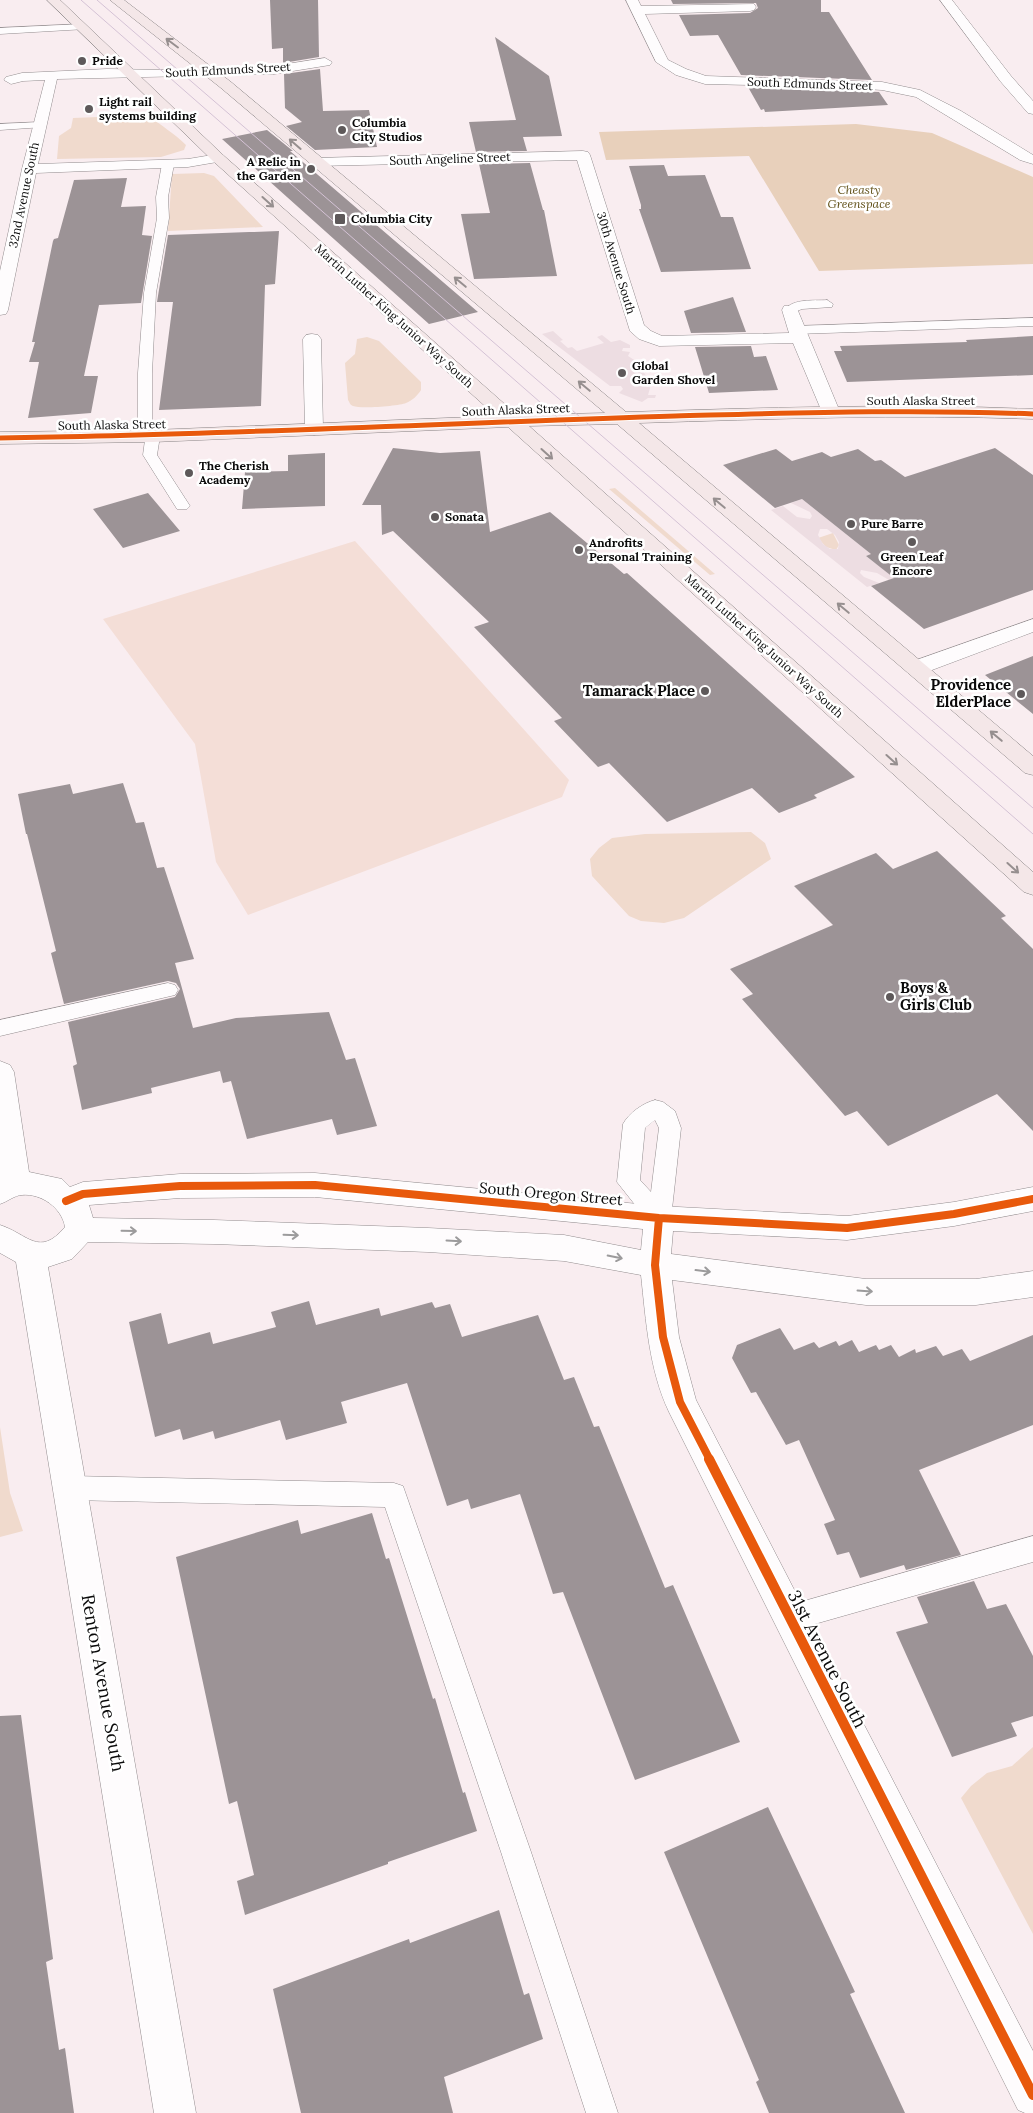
<svg xmlns="http://www.w3.org/2000/svg" width="1033" height="2113" font-family="Lora,serif">
  <rect width="100%" height="100%" fill="#f9edf0"/>
  <!-- green -->
  <path fill="#f0dacd" d="M149,115C162,127 173,132 186,145L184,150L161,157L57,159L59,136L71,128L73,118Z
    M204,173L214,176L263,227L168,231L172,174Z
    M367,337L379,341L421,382V390C418,395 412,401 406,403C399,406 361,409 353,406C350,405 350,403 348,400L345,363L355,354L357,339Z
    M615,488L715,574L710,575L609,489Z
    M833,533L839,545L836,550L826,547L818,538Z
    M751,832L765,843L771,859L684,918L664,923L641,921L629,916L592,876L590,859L599,848L612,838L645,834Z
    M0,1427L10,1493L23,1531L0,1537Z
    M1033,1747V1934L961,1798L971,1786L987,1773L1012,1766Z"/>
  <!-- forest -->
  <path fill="#e8d0bb" d="M856,124L932,133L1033,177V264L819,271L749,156L606,160L599,132Z"/>
  <!-- pitch -->
  <path fill="#f4ded7" d="M355,541L569,780L562,797L248,915L216,862L195,744L103,619Z"/>
  <!-- plaza -->
  <path fill="#eddde2" fill-rule="evenodd" d="M553,331L563,340L560,341L568,348L572,347L577,351L604,343L597,337L602,335L611,342L620,340L630,345V348H623L622,351L630,352L628,356L639,363L648,380L650,388L648,395H656L655,398H648L642,402L619,393L623,389L621,386H610L542,334Z
    M802,499L871,554L866,556L872,561L878,565L884,564L900,576L889,580L877,573L861,570L860,573L864,577L879,583L867,587L771,510L783,506L797,517L810,519L812,516L810,512L791,503ZM820,529H827L835,535L839,542L838,549H830L823,544L818,535Z"/>
  <!-- building -->
  <path fill="#9c9396" d="M270,0H318L319,57L283,63V48L272,49Z
    M671,0H821V12H829L872,80L741,75L718,35L690,36L679,15L750,13L758,8L756,3L673,4Z
    M495,37L549,76L562,136L523,137L527,151L476,152L469,122L516,120Z
    M320,69L323,111L369,110L377,147L315,150L286,126L302,122L285,108L284,74Z
    M748,87L879,92L888,105L765,112L764,109L761,110Z
    M267,130L293,151H290L478,312L429,324L222,139Z
    M530,163L543,210H544L557,276L474,279L461,214L490,213L479,164Z
    M664,165L668,176L705,175L721,217H733L751,269L661,272L639,209H641V205L629,166Z
    M127,178L121,207L146,206L142,235L152,236L141,303L99,305L84,376H98L91,413L28,418L39,362H29L35,342H32L53,241L54,239L58,238L74,180Z
    M279,231L275,284L265,285L261,406L159,410L173,302H157L168,235Z
    M733,297L746,332L691,333L684,311Z
    M1033,336V375L847,382L834,351H842L840,346L967,342L966,340Z
    M751,346L754,357L766,356L778,390L709,393L695,347Z
    M393,448L440,453L480,451L490,532L550,512L624,574L627,573L855,777L814,795L817,798L779,813L752,788L667,822L609,763L598,767L554,721L562,718L474,627L489,622L393,531L382,535L381,505H362Z
    M995,448L1033,475V590L924,629L871,586L894,578L866,556L871,554L802,499L775,508L723,465L776,449L792,461L822,452L831,457L858,449L875,461L881,460L905,477Z
    M325,453V506L242,509L245,472L288,471V455Z
    M148,493L180,531L123,548L93,509Z
    M1033,656V714L985,675Z
    M123,783L136,823L144,822L157,868L164,867L194,959L175,963L193,1028L236,1018L329,1012L346,1060L355,1058L377,1126L337,1135L332,1119L247,1139L231,1081L223,1083L220,1071L151,1088L152,1093L82,1110L73,1066L77,1064L68,1022L175,997L180,989L176,983L168,981L64,1004L51,953L56,951L27,834H26L18,794L70,784L73,794Z
    M937,851L1006,916L1001,918L1033,949V1131L997,1094L888,1146L857,1111L845,1116L742,999L753,994L730,969L833,925L794,886L876,853L893,869Z
    M309,1301L316,1325L379,1308L381,1316L432,1302L435,1308L450,1304L462,1337L538,1315L564,1380L574,1377L594,1427L599,1426L665,1588L673,1585L740,1742L635,1780L563,1592L553,1594L520,1494L471,1509L468,1499L447,1506L407,1383L341,1402L347,1423L286,1440L280,1420L215,1439L213,1431L183,1440L180,1429L155,1437L129,1322L161,1313L168,1344L210,1332L213,1344L276,1327L271,1312Z
    M780,1328L794,1350L814,1342L819,1348L836,1341L839,1346L852,1340L859,1352L876,1345L879,1350L891,1345L899,1357L915,1349L916,1353L936,1346L943,1356L962,1349L970,1361L1033,1335V1425L919,1470L961,1555L906,1570L904,1565L860,1578L849,1552L837,1555L824,1524L835,1520L799,1440L786,1445L756,1392L751,1393L732,1358L737,1345Z
    M372,1513L386,1559L389,1558L433,1699L435,1698L463,1793L465,1792L477,1831L388,1862V1864L245,1915L237,1881L254,1875L237,1801L229,1804L176,1557L298,1520L301,1534Z
    M974,1581L987,1609L1006,1604L1033,1656V1716L1011,1723L1017,1736L952,1757L896,1632L928,1623L917,1597Z
    M21,1715L53,1959L46,1962L59,2050L65,2048L74,2113H0V1716Z
    M768,1807L855,1992L850,1994L905,2113H769L756,2082L759,2080L664,1852Z
    M499,1910L524,1995L529,1993L543,2039L444,2077L453,2113H301L273,1989L409,1939L410,1943Z"/>
  <g fill="none" stroke-linecap="round" stroke-linejoin="round">
    <!-- service casing -->
    <g stroke="#928c8e" stroke-width="1">
      <path id="service" d="M83,24L88,27L86,29L0,34V28Z
        M40,122L44,123L45,125L44,127L0,130V124Z
        M168,161L174,164L168,197L169,218L156,293L152,373V432L158,433L160,436L157,455L190,506L187,509H177L143,455L145,440L140,439L138,436V373L144,293L157,218L156,197L162,164Z
        M827,300L833,304L832,307L802,309L790,314L784,310C794,298 813,301 827,300Z
        M1033,318V326L796,334L789,330L796,326Z
        M168,983L175,985L178,990L175,995L0,1036V1020Z
        M655,1100L663,1102L675,1111L681,1128L671,1218L667,1225L659,1227L651,1225L617,1182L623,1124C629,1113 643,1103 655,1100ZM655,1120L659,1128L651,1192L640,1180L645,1128Z
        M70,1476L394,1483L403,1486L531,1852L618,2113H586L501,1852L385,1507L70,1500L61,1497L57,1488L61,1479Z
        M1033,1536V1562L790,1631L780,1627L776,1618L780,1609L790,1605Z"/>
    </g>
    <!-- minor casing -->
    <g stroke="#928c8e" stroke-width="1">
      <path id="minor" d="M626,0H638L641,6L754,4L756,7L754,10L750,11L645,14L668,60L686,69L706,76L882,82L920,90L961,111L1033,155V164L1020,160L916,97L882,90L835,87L705,84L676,75L656,62Z
        M940,0H952L1011,76L1033,101V114L1028,113L1001,82Z
        M325,58L332,62L330,65L274,74L57,79L38,164L188,159L218,154L223,155L225,158L223,161L188,167L36,173L8,310L6,314L0,315V271L22,169L45,80L23,81L11,84L4,80L6,77L22,73L107,69L166,70L274,66Z
        M583,151L588,152L590,155L644,325L651,331L662,336L789,333L782,310L784,306H796L840,412L837,416L831,417L825,416L822,412L793,343L659,346L639,339L630,331L577,160L316,166L311,165L309,162L311,159L316,158Z
        M312,334L318,335L321,339L323,429L321,433L314,435L307,433L305,429L303,339L306,335Z
        M1033,619V632L924,673L916,675L908,673L905,668L908,663Z
        M0,1061L10,1065L14,1072L29,1172L62,1179L70,1187L83,1182L180,1174L315,1173L659,1206L847,1216L954,1202L1033,1187V1211L954,1226L847,1240L673,1231L671,1254L866,1279H976L1033,1271V1297L976,1305H866L672,1280L679,1337L696,1400L1033,2051V2113H1025L1018,2110L669,1412C649,1370 646,1321 641,1275L564,1261L428,1252L214,1244L88,1242L72,1259L48,1267L196,2113H154L16,1262L0,1253V1225C28,1234 39,1258 65,1227C62,1208 41,1193 22,1195C15,1195 7,1202 0,1204ZM315,1197L643,1229L641,1250L564,1235L428,1228L214,1220L93,1218L89,1205L180,1198Z"/>
    </g>
    <!-- secondary casing -->
    <g stroke="#888384" stroke-width="1">
      <path id="secondary" d="M47,0H60L223,155L517,415L605,413L221,88L110,0H124L231,82L626,412C762,408 897,403 1033,409V419C902,414 770,419 639,423L1033,756V775L1025,773L617,424L529,426L1033,872V895L1024,892L508,427L153,442L0,444V432L153,430L496,416L213,161Z"/>
    </g>
    <!-- service -->
    <use href="#service" fill="#fefcfd" fill-rule="evenodd"/>
    <!-- minor -->
    <use href="#minor" fill="#fefcfd" fill-rule="evenodd"/>
    <!-- secondary -->
    <use href="#secondary" fill="#f4e7e8" fill-rule="evenodd"/>
    <!-- tram -->
    <path stroke="#d4c2d5" stroke-width="1" d="M81,0L1033,834
      M97,0L1033,808"/>
    <!-- cycleway-far2 casing -->
    <g stroke="#fff" stroke-width="7">
      <path id="cycleway-far2" d="M0,438C225,435 450,423 675,416C794,413 914,409 1033,414"/>
    </g>
    <!-- cycleway-far1 casing -->
    <g stroke="#fff" stroke-width="11">
      <path id="cycleway-far1" d="M66,1201L83,1194L180,1186L315,1185L659,1218L847,1228L954,1214L1033,1199
        M659,1218L655,1265L663,1337L680,1402L710,1460"/>
    </g>
    <!-- cycleway casing -->
    <g stroke="#fff" stroke-width="13">
      <path id="cycleway" d="M709,1459L1033,2095"/>
    </g>
    <!-- cycleway-far2 -->
    <use href="#cycleway-far2" stroke="#e8590c" stroke-width="5"/>
    <!-- cycleway-far1 -->
    <use href="#cycleway-far1" stroke="#e8590c" stroke-width="8"/>
    <!-- cycleway -->
    <use href="#cycleway" stroke="#e8590c" stroke-width="10"/>
  </g>
  <!-- one-way arrows -->
  <defs><path id="oneway-shaft" d="M-6 0H5M1.5-3L5.5 0L1.5 3" fill="none" stroke-width="1.6" stroke-linecap="round" stroke-linejoin="round" transform="scale(1.25)"/></defs>
  <g stroke="#968f8f">
    <use href="#oneway-shaft" transform="translate(172 43) rotate(-143)"/>
    <use href="#oneway-shaft" transform="translate(295 144) rotate(-139)"/>
    <use href="#oneway-shaft" transform="translate(268 202) rotate(42)"/>
    <use href="#oneway-shaft" transform="translate(460 282) rotate(-140)"/>
    <use href="#oneway-shaft" transform="translate(584 386) rotate(-140)"/>
    <use href="#oneway-shaft" transform="translate(547 454) rotate(42)"/>
    <use href="#oneway-shaft" transform="translate(719 503) rotate(-140)"/>
    <use href="#oneway-shaft" transform="translate(843 608) rotate(-140)"/>
    <use href="#oneway-shaft" transform="translate(996 736) rotate(-140)"/>
    <use href="#oneway-shaft" transform="translate(892 760) rotate(42)"/>
    <use href="#oneway-shaft" transform="translate(1013 868) rotate(42)"/>
  </g>
  <g stroke="#9c9b9c">
    <use href="#oneway-shaft" transform="translate(129 1231) rotate(1)"/>
    <use href="#oneway-shaft" transform="translate(291 1235) rotate(2)"/>
    <use href="#oneway-shaft" transform="translate(454 1241) rotate(3)"/>
    <use href="#oneway-shaft" transform="translate(615 1257) rotate(11)"/>
    <use href="#oneway-shaft" transform="translate(703 1271) rotate(7)"/>
    <use href="#oneway-shaft" transform="translate(865 1291) rotate(4)"/>
  </g>
  <!-- markers -->
  <g fill="#5e595a" stroke="#fff" stroke-width="2">
    <circle cx="82" cy="61" r="5"/>
    <circle cx="89" cy="109" r="5"/>
    <circle cx="342" cy="130" r="5"/>
    <circle cx="311" cy="169" r="5"/>
    <rect x="334" y="213" width="12" height="12" rx="2.5"/>
    <circle cx="622" cy="373" r="5"/>
    <circle cx="189" cy="473" r="5"/>
    <circle cx="435" cy="517" r="5"/>
    <circle cx="851" cy="524" r="5"/>
    <circle cx="912" cy="542" r="5"/>
    <circle cx="579" cy="550" r="5"/>
    <circle cx="705" cy="691" r="5"/>
    <circle cx="1021" cy="694" r="5"/>
    <circle cx="890" cy="997" r="5"/>
  </g>
  <g text-anchor="middle" stroke-width="5" stroke-linejoin="round" paint-order="stroke">
    <!-- far-poi labels -->
    <g font-size="12" font-weight="bold" fill="#0a0a0a" stroke="#fff" text-anchor="start">
      <text x="92" y="65">Pride</text>
      <text x="99" y="106">Light rail<tspan x="99" dy="14">systems building</tspan></text>
      <text x="352" y="127">Columbia<tspan x="352" dy="14">City Studios</tspan></text>
      <text x="301" y="166" text-anchor="end">A Relic in<tspan x="301" dy="14">the Garden</tspan></text>
      <text x="351" y="223">Columbia City</text>
      <text x="632" y="370">Global<tspan x="632" dy="14">Garden Shovel</tspan></text>
      <text x="199" y="470">The Cherish<tspan x="199" dy="14">Academy</tspan></text>
      <text x="445" y="521">Sonata</text>
      <text x="861" y="528">Pure Barre</text>
      <text x="589" y="547">Androfits<tspan x="589" dy="14">Personal Training</tspan></text>
      <text x="912" y="561" text-anchor="middle">Green Leaf<tspan x="912" dy="14">Encore</tspan></text>
    </g>
    <!-- far-street labels -->
    <g font-size="12" fill="#0a0a0a" stroke="#fff">
      <text transform="translate(228 70) rotate(-3)" y="4">South Edmunds Street</text>
      <text transform="translate(810 84) rotate(2)" y="4">South Edmunds Street</text>
      <text transform="translate(450 159) rotate(-2)" y="4">South Angeline Street</text>
      <text transform="translate(24 195) rotate(-78)" y="4">32nd Avenue South</text>
      <text transform="translate(616 263) rotate(73)" y="4">30th Avenue South</text>
      <text transform="translate(394 316) rotate(42)" y="4">Martin Luther King Junior Way South</text>
      <text x="921" y="405">South Alaska Street</text>
      <text transform="translate(516 410) rotate(-2)" y="4">South Alaska Street</text>
      <text transform="translate(112 425) rotate(-1)" y="4">South Alaska Street</text>
      <text transform="translate(764 646) rotate(42)" y="4">Martin Luther King Junior Way South</text>
    </g>
    <!-- far-park labels -->
    <g font-size="12" font-style="italic" fill="#62521a" stroke="#fff">
      <text x="859" y="194">Cheasty<tspan x="859" dy="14">Greenspace</tspan></text>
    </g>
    <!-- poi labels -->
    <g font-size="15" font-weight="bold" fill="#0a0a0a" stroke="#fff" text-anchor="end">
      <text x="1011" y="690">Providence<tspan x="1011" dy="17">ElderPlace</tspan></text>
      <text x="695" y="696">Tamarack Place</text>
      <text x="900" y="993" text-anchor="start">Boys &amp;<tspan x="900" dy="17">Girls Club</tspan></text>
    </g>
    <!-- street labels -->
    <g font-size="15" fill="#0a0a0a" stroke="#fff">
      <text transform="translate(551 1194) rotate(5)" y="5">South Oregon Street</text>
    </g>
    <!-- near-street labels -->
    <g font-size="18" fill="#0a0a0a" stroke="#fff">
      <text transform="translate(827 1659) rotate(63)" y="6">31st Avenue South</text>
      <text transform="translate(103 1683) rotate(80)" y="6">Renton Avenue South</text>
    </g>
  </g>
</svg>
